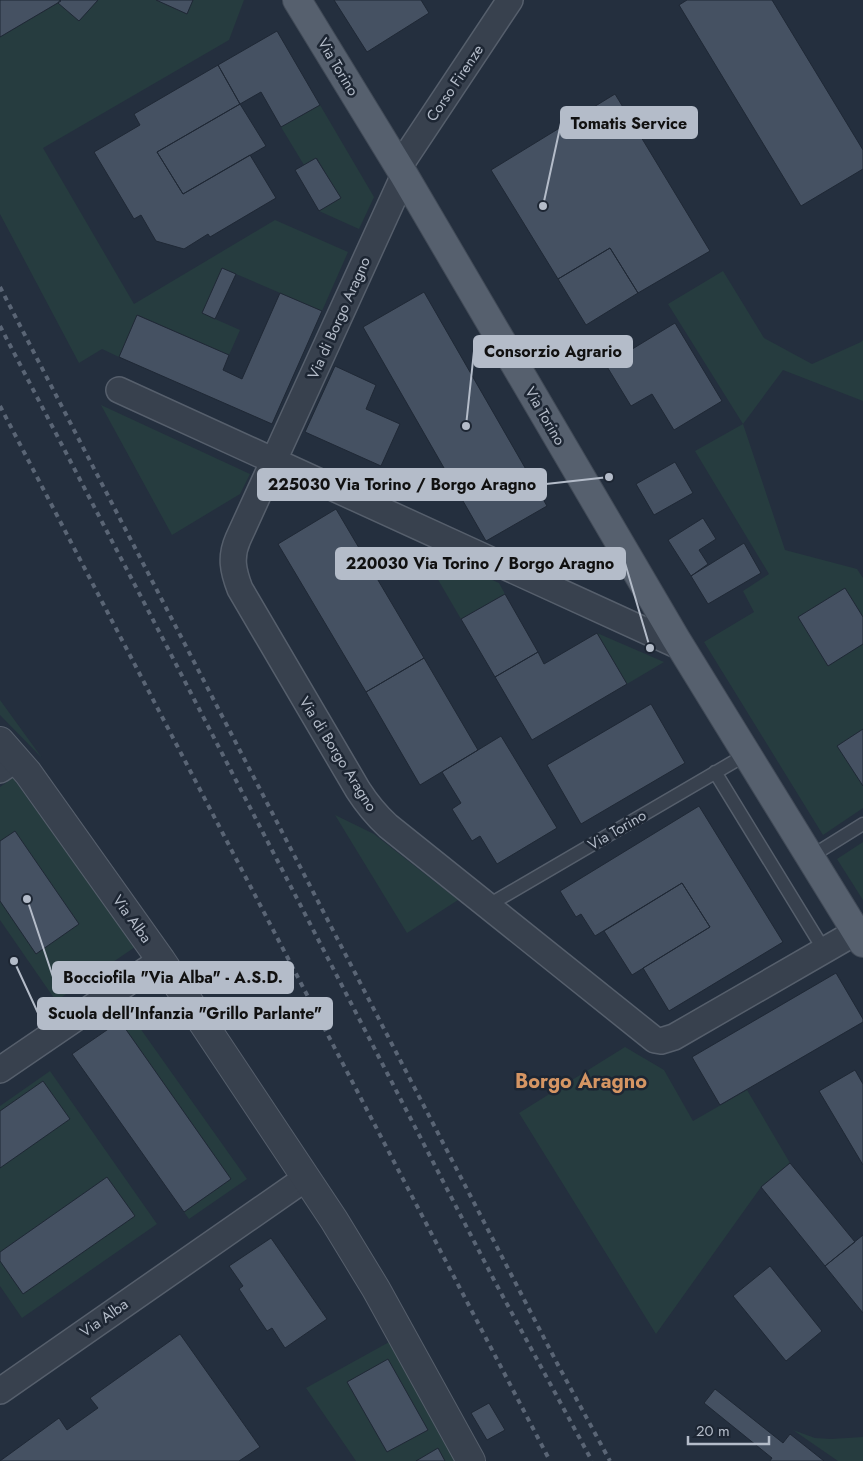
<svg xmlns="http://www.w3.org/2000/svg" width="863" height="1461" font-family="Jost,sans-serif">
  <rect width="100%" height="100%" fill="#242f3e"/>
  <!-- green -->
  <path fill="#263c3f" d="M60,0H244L229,40L43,148L134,304L275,220L348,252L322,311L236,274L215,319L240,330L229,355L138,315L119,357L102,349L79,363L0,214V37L58,3Z
    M320,105L374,197L359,229L319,211L340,198L317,158L304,165L281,127Z
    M723,271L764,338L812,364L861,342L863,340V401L783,370L743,424L785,550L857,569L863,578V808L823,835L704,642L754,612L743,591L769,574L695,451L743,424L668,304Z
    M101,405L250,474L240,494L172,535Z
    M419,547L499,583L505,594L461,619Z
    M597,633L664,662L627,684Z
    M0,700L42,758L0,715Z
    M13,778L135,947L56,1001L0,920V787Z
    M335,815L374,834L458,900L407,933Z
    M863,842V900L837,859Z
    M130,1014L247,1179L189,1219L184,1212L231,1179L120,1021Z
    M625,1047L664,1070L693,1121L747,1090L790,1163L761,1187L656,1334L519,1113Z
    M50,1071L157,1224L22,1318L0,1286V1106Z
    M391,1341L457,1461H356L306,1388Z
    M793,1430L815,1438L831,1439L863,1437V1461H838Z"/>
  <!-- building -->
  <path fill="#455162" stroke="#1f2835" d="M0,0H60L61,1L0,37Z
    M60,0H98L79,21L58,3Z
    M156,0H193L187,14Z
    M334,0H421L429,13L367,52Z
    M687,0H772L863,150V169L801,206L679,5Z
    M277,31L320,105L281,127L261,92L240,104L218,65Z
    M218,65L240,104L157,152L183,194L250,155L276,198L210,237L208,234L184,249L156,241L141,215L134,219L94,152L140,125L134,114Z
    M615,94L710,251L638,293L610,248L558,279L491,170Z
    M240,104L266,146L183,194L157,152Z
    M316,158L341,198L319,211L295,170Z
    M610,248L638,293L586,325L558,279Z
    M222,268L236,274L215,319L202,313Z
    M424,292L547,506L486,541L363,327Z
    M280,293L322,311L272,424L119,357L137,315L229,355L223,370L242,379Z
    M675,323L722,401L674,430L652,394L631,406L606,365Z
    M335,366L376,385L366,409L400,424L381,466L305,432Z
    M675,462L693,493L654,515L636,484Z
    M336,509L424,658L366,692L278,544Z
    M703,518L716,539L699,550L708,564L691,576L668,540Z
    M744,543L761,573L708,604L691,576Z
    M845,588L863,617V644L828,666L798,617Z
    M505,594L538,652L495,677L461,619Z
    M597,633L627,684L532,740L495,677L538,652L544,664Z
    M424,658L478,750L420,785L366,692Z
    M651,704L685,763L581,824L547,765Z
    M863,729V786L837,746Z
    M501,736L557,828L497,864L480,836L472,841L452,809L461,803L442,772Z
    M699,806L783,942L669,1011L643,968L710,927L682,883L595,936L581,914L576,917L560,891Z
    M15,831L79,924L36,954L0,901V841Z
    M682,883L710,927L632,975L604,931Z
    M836,973L863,1019V1022L720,1105L692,1057Z
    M120,1021L231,1179L184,1212L72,1054Z
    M855,1070L863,1084V1165L819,1091Z
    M43,1081L70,1119L0,1168V1111Z
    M790,1163L855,1242L825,1266L761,1187Z
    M107,1177L135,1216L23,1294L0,1261V1252Z
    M863,1235V1313L825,1266Z
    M271,1238L327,1319L285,1348L272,1328L267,1331L239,1289L243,1286L229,1266Z
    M770,1266L822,1331L786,1361L733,1296Z
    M180,1334L260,1447L239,1461H0L59,1418L67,1430L98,1408L90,1398Z
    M388,1359L428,1430L387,1452L347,1382Z
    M715,1389L783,1443L790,1434L824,1461H770L772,1458L704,1403Z
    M489,1403L505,1430L487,1440L471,1413Z
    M438,1448L445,1461H416Z"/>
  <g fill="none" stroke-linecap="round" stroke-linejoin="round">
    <!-- service casing -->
    <g stroke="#565f6c" stroke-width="15">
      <path id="service" d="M715,772L824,950
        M810,857L863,824
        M487,906L747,754"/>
    </g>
    <!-- minor casing -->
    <g stroke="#565f6c" stroke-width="28">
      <path id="minor" d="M399,167L510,0
        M404,175L238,539C230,557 233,571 240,589L358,790C367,804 376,815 388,826L655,1040L661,1041L674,1037L856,932
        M119,390L681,647
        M0,770L16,759
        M0,1070L161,960
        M0,1391L306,1178"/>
    </g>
    <!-- tertiary casing -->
    <g stroke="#565f6c" stroke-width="30">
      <path id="tertiary" d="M0,741L28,773L161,960L334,1220L376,1289L471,1461"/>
    </g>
    <!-- primary casing -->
    <g stroke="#414a57" stroke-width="30">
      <path id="primary" d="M297,0L404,175L676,639L863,943"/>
    </g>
    <!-- service -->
    <use href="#service" stroke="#38414e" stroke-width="12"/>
    <!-- minor -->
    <use href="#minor" stroke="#38414e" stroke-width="25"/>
    <!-- tertiary -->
    <use href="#tertiary" stroke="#38414e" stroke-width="28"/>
    <!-- primary -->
    <use href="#primary" stroke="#56606e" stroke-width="28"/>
    <!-- rail -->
    <path stroke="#5a6575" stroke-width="4" stroke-dasharray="5 5" stroke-linecap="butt" d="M0,287L558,1365L610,1461
      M0,326L163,639L494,1280L592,1461
      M0,406L550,1461"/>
  </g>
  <g text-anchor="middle" stroke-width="5" stroke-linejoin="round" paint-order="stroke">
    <!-- street labels -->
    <g font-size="15" fill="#b4bcc9" stroke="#1d2633">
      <text transform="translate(338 67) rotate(59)" y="5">Via Torino</text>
      <text transform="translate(455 83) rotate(-56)" y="5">Corso Firenze</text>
      <text transform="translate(339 318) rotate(-66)" y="5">Via di Borgo Aragno</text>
      <text transform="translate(545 416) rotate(60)" y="5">Via Torino</text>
      <text transform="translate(338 754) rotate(58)" y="5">Via di Borgo Aragno</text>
      <text transform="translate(617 830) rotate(-30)" y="5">Via Torino</text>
      <text transform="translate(132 919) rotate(54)" y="5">Via Alba</text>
      <text transform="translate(104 1318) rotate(-35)" y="5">Via Alba</text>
    </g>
    <!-- district labels -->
    <g font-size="20" font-weight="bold" fill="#d59563" stroke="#1d2633">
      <text x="581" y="1088">Borgo Aragno</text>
    </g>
  </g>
  <!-- callouts -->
  <path fill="none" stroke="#b4bcc9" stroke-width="2" d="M543 206L561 123M466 426L474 351M609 477L546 484M650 648L625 563M27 899L53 977M14 961L38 1013"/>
  <g fill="#b4bcc9" stroke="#1d2633" stroke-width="2">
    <circle cx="543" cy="206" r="5"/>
    <circle cx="466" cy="426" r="5"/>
    <circle cx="609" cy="477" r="5"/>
    <circle cx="650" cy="648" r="5"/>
    <circle cx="27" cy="899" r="5"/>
    <circle cx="14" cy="961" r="5"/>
  </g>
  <g fill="#b4bcc9" stroke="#b4bcc9" stroke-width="2">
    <rect x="561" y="107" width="136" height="31" rx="5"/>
    <rect x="474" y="336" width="158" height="31" rx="5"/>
    <rect x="258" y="469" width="288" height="31" rx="5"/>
    <rect x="336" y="548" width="289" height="31" rx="5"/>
    <rect x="53" y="962" width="240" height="31" rx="5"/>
    <rect x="38" y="998" width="294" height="31" rx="5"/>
  </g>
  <g font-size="16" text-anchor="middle" font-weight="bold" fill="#111">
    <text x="629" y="129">Tomatis Service</text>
    <text x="553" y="357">Consorzio Agrario</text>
    <text x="402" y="490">225030 Via Torino / Borgo Aragno</text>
    <text x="480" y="569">220030 Via Torino / Borgo Aragno</text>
    <text x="173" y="983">Bocciofila "Via Alba" - A.S.D.</text>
    <text x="185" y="1019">Scuola dell'Infanzia "Grillo Parlante"</text>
  </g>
  <!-- scale -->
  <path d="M688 1436v8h81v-8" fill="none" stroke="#b4bcc9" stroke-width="2.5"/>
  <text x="696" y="1436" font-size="15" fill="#b4bcc9" stroke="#1d2633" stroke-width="4" paint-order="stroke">20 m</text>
</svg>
